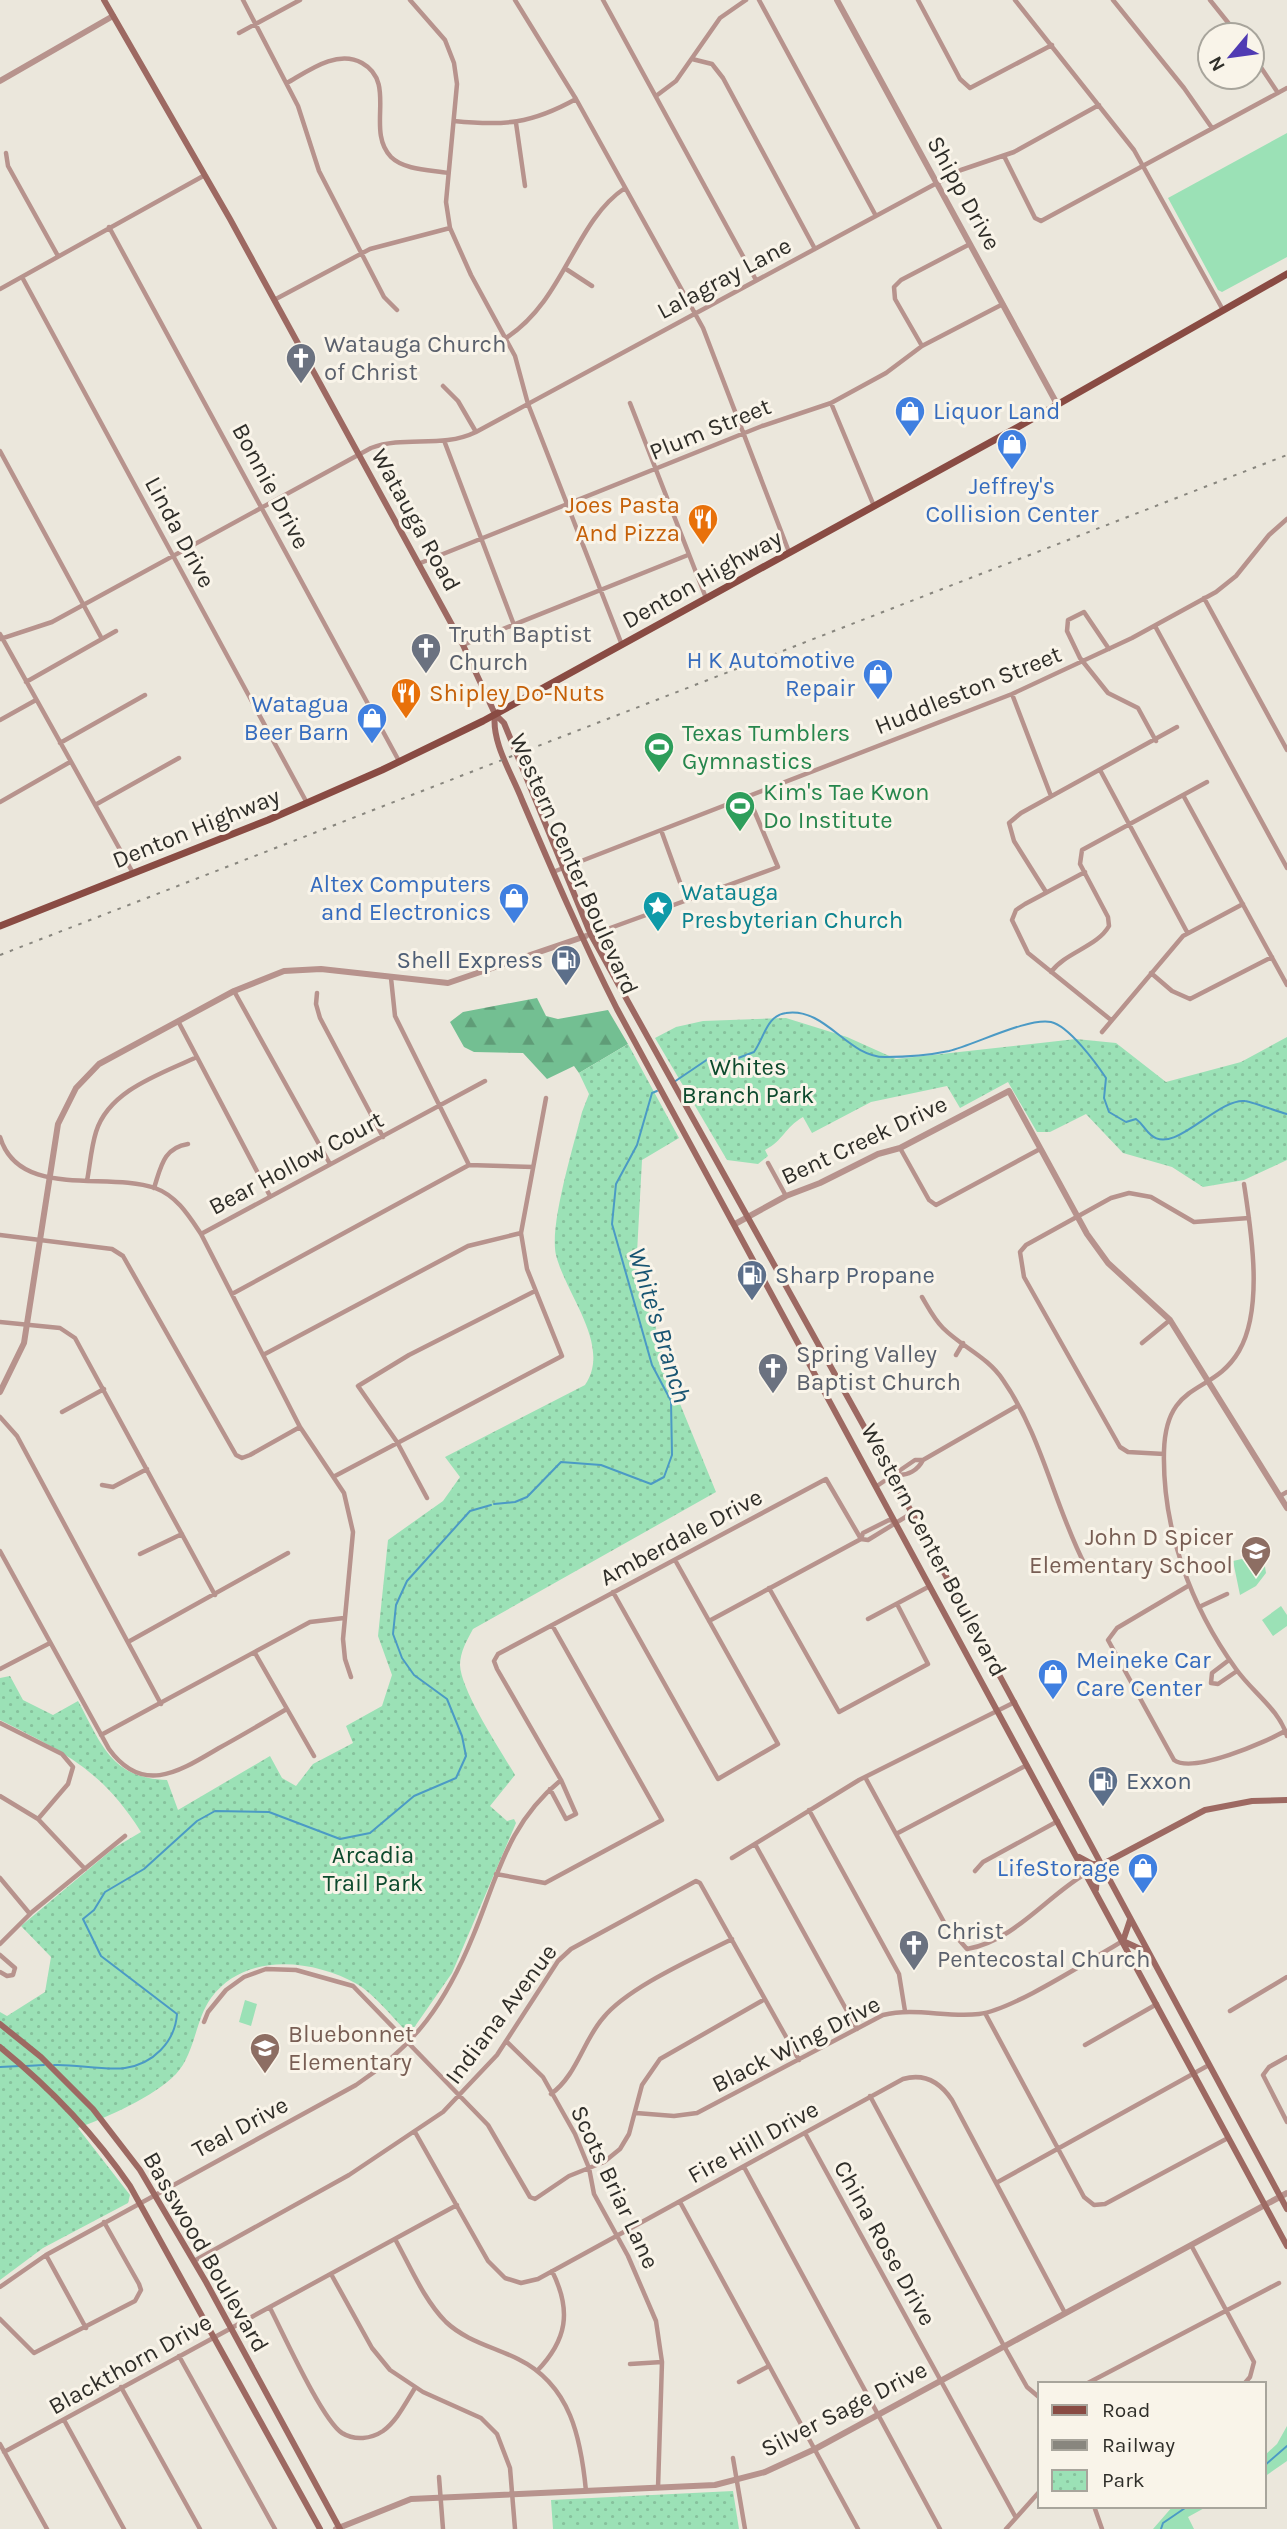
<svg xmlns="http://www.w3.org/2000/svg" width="1287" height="2529" font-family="Karla,sans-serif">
  <defs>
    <pattern id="forest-firs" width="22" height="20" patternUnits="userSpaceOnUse" patternTransform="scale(1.75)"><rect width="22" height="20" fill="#73bf92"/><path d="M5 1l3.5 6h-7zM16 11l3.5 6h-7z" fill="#5f9c77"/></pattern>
    <pattern id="park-dots" width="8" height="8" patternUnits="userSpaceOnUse" patternTransform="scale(1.75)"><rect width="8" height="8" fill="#9be1b6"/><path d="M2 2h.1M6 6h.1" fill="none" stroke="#86c19c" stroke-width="1.8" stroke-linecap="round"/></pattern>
  </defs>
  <rect width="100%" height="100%" fill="#ebe7dc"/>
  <!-- grass -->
  <path fill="#9be1b6" d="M1287,133V257L1222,292L1218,290L1168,198Z
    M1263,1554L1266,1573L1256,1586L1240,1595L1233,1561Z
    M1281,1606L1287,1615V1626L1273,1636L1262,1620Z
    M245,2000L257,2004L251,2026L239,2022Z
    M1287,2426V2461L1264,2477V2456L1277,2444Z
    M1173,2506H1208L1188,2517L1194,2529H1153Z"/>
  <!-- forest -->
  <path fill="url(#forest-firs)" d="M537,998L546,1016L558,1019L608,1010L628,1044L579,1073L574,1066L547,1079L523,1053L474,1052L464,1047L450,1022L463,1012Z"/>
  <!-- park -->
  <path fill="url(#park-dots)" d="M786,1018L847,1037L896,1059L1076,1039L1116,1043L1166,1082L1241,1062L1287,1037V1160L1244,1180L1203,1187L1172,1167L1123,1153L1086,1114L1050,1132H1037L1008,1082L960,1108L947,1086L871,1102L812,1133L803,1117C784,1128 784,1140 765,1150L768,1156L758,1164L727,1160L655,1038L676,1027L703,1021Z
    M628,1044L679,1138L642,1160L637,1253L667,1372L716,1492L473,1629C467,1640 460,1652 460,1665C461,1691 501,1751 515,1775L490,1806L507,1821L514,1819L516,1823L452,1973L411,2032H407C392,2017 375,1995 357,1984C312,1959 245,1952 211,1998C195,2020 195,2054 176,2074C154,2097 107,2117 78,2128L130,2195L128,2203L43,2248L0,2280V2012L7,2016L45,1992L51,1957L21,1926L114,1848L141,1832C102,1770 64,1752 0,1720V1678L10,1676L23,1700L53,1715L78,1701C102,1745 111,1778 167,1780L178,1810L270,1756L282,1778L296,1786L313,1764L353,1743L346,1726L382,1706L392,1675L378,1636L388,1540L443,1501L460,1477L445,1457L585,1385C612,1346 566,1295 556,1255C549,1225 574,1145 582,1112L589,1094L579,1073Z
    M733,2491L739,2529H553L551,2500Z"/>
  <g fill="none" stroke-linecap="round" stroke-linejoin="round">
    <!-- stream -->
    <path stroke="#4b9ac5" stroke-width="2" d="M674,1082L708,1059L725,1063L754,1052C764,1038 767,1015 786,1013C826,1007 847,1057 885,1057C905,1057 930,1055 949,1051C974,1045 1029,1017 1051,1022C1069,1026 1096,1063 1106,1078L1104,1098L1109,1112L1126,1122L1136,1119C1143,1124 1145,1130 1151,1135C1174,1156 1217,1098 1245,1101C1250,1101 1278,1112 1287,1114
      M494,1504L515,1502L527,1497L561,1462L601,1465L651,1484L664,1477L672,1455L671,1401L652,1365L612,1224L616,1184L637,1145L652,1093L657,1091
      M54,2065C75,2064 105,2071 125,2068C153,2064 175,2042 177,2014L101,1956L83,1919L94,1910L105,1892L144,1869L197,1821L215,1811L269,1812L340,1839L370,1833L414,1796L456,1778L466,1756L462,1736L447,1699L414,1675L402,1658L393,1634L396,1605L407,1581L470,1511L491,1505
      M26,2066L44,2065
      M0,2067L20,2066
      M1264,2466L1287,2446
      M1161,2529L1163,2523L1188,2506"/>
    <!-- minor -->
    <path stroke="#b7938d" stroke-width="4.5" d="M243,0L298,106L319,171L384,297L397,310
      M410,0L445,40L454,63L457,84L446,202L450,228L471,275L515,356L528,404L622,645
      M515,0L576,99L703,328L789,552
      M603,0L756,280
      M759,0L876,216
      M918,0L960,79L970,88L1052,45
      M1015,0L1134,150L1223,310
      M1113,0L1184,88L1212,128
      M1210,0L1238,35
      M239,33L300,0
      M1252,54L1278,93
      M692,59L712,64L723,78L815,249
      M287,83C308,71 337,49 362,63C398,83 365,130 391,157C404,170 431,170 448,173
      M656,96L676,81L720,18L746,0
      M454,121C504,126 531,124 576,99
      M516,123L525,186
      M6,153L8,166L58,256
      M1004,156L1035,218L1041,221L1287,88
      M109,227L399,761
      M566,269L592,286
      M22,277L307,803
      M0,289L205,175
      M274,300L370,249L450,228
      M506,338C565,300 574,222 625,188
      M922,346L895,299L894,287L901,280L970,244
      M443,386L458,401L476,432
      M630,403L706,598
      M831,403L874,506
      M445,443L514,625
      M0,451L102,639
      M418,564L762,426L831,403L886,373L922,346L1003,304
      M1204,598L1287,750
      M1155,626L1287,868
      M0,634L133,873
      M0,639L52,622L371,448C406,435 441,449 476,432L961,170L1014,152L1099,105
      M463,645L688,555
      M1109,649L1084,612L1068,620L1067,631L1080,658L1108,693L1138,708L1156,741
      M26,682L116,631
      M1012,694L1051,796
      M0,720L36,700
      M60,743L145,695
      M1100,770L1187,932
      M1183,795L1287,985
      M0,802L70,762
      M95,805L179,758
      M661,830L686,899
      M553,872L1012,694L1132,638L1216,592L1236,576L1269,535L1287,519
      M1085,872L1025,904L1016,910L1012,920L1028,953L1111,1020
      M1046,892L1014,841L1009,823L1021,813L1177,727
      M591,935L778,867L748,796
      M1051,972C1066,952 1097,947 1109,926L1108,917L1080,864L1082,850L1207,782
      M1151,973L1172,991L1190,999L1272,957
      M391,978L395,1016L469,1165
      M234,991L330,1164
      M317,993L316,1004L320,1018L383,1137
      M178,1021L270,1196
      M1102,1032L1183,936L1243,904
      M0,1137C19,1200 107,1171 155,1188C177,1196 189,1216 201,1234L300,1427L344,1493L353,1532L343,1639L345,1659L351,1677
      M900,1148L929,1200L936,1205L1040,1149
      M768,1163L786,1196
      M87,1181C90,1165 91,1148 96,1132C109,1090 161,1074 197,1057
      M1244,1184C1251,1230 1264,1308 1239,1351C1213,1396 1166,1379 1164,1451C1162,1529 1191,1607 1236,1669C1252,1692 1279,1709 1287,1736
      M154,1188C161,1167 163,1148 188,1144
      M201,1234L485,1081
      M0,1235L112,1249L123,1256L236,1455L242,1458L250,1455L300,1427
      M232,1294L469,1165L533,1167
      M922,1297C928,1307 934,1319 943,1328C962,1347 988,1357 1003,1380C1042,1436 1054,1505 1085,1565
      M0,1322L60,1328L75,1338L215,1595
      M1142,1343L1170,1320
      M263,1355L468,1246L521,1233
      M956,1355L963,1343
      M62,1412L104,1389
      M0,1417L17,1436L161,1704
      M1164,1454L1128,1452L1120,1447L1024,1277L1020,1252L1026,1245L1111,1198L1129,1193L1151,1197L1194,1222L1249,1218
      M896,1475C908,1476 918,1470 923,1460
      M335,1476L562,1356L527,1269L521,1233L546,1098
      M102,1485L113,1487L147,1469
      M877,1486L915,1460H923L1017,1406
      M1280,1496L1287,1492
      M427,1498L397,1442L358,1386L409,1355L535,1291
      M861,1539L868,1540L912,1513
      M0,1551L109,1749C143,1796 180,1771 219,1748C241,1736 263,1723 285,1710
      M140,1554L182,1534
      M1188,1586L1117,1628L1108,1640L1174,1760C1193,1774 1266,1742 1285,1731
      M769,1588L839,1712L928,1664L897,1604
      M613,1592L718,1779L778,1744L675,1560
      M1199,1607L1227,1594
      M868,1619L930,1586
      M709,1621L861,1539L863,1533L889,1520L894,1521
      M128,1642L288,1553
      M255,1653L314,1756
      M1229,1660L1212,1673L1211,1683L1218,1684L1237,1671
      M0,1669L50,1643
      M0,1723L62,1754L73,1767L68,1784L38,1819
      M101,1735L310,1622L344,1618
      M865,1777L945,1924L967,1949C1014,1941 1046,1897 1085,1874
      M550,1789L566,1819L576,1814L561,1780L497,1669L494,1661L498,1654L826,1479L861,1539
      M0,1796L38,1819L85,1869
      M809,1810L899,1974L905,2011
      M896,1834L1027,1765
      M755,1844L857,2029
      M732,1858L859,1780L1015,1702
      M975,1871L983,1862L1058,1821
      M496,1874L545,1883L662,1820L552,1625
      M0,1878L30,1914
      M0,1944L32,1912L125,1836
      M0,1955L15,1968L13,1975L7,1976L0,1972
      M1230,2011L1287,1977
      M985,2013L1084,2197L1094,2205L1105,2204L1228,2138
      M204,2022L208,2012L226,1990L244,1977L266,1969L296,1970L353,1986L488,2125L530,2197L535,2199L569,2176L604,2162L620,2149L629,2134L642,2085L660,2059L765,1999
      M506,2041L543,2077L575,2134L589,2168L594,2194L628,2256L656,2321L662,2362L658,2488
      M1085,2045L1157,2004
      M1287,2057L1269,2067L1263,2075L1287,2122
      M551,2094C577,2075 583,2041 603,2018C628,1987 695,1958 732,1939
      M870,2096L1004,2346L1027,2387L1040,2398
      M636,2113L674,2116L697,2113L883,2015C915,2007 947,2018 979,2014C1013,2010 1089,1960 1123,1941
      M415,2132L488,2261L505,2278L521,2283L538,2279L903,2079C924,2073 940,2082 952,2100L1065,2313
      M805,2133L1015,2516
      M744,2167L940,2529
      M996,2183L1209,2065
      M680,2202L858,2529
      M395,2239C410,2266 424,2300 446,2322C466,2341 494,2347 518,2359C571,2385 581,2439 586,2491
      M1191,2245L1254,2362L1250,2377L1244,2384
      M46,2255L86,2328
      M194,2261L349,2175L443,2112L497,2055L558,1961L571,1949L696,1881L700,1883L799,2060
      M331,2274L372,2348L390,2370L423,2392L481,2418L497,2434L510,2468L515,2529
      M0,2287L46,2255L356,2085C416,2045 446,2002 473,1936C498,1876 507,1824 561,1780
      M270,2308C283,2333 322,2420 342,2433C355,2441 371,2439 383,2431C397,2421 406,2402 415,2388
      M0,2319L34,2353L135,2301L141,2290L139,2284L104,2222
      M179,2356L275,2529
      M630,2364L662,2362
      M537,2371C567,2340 572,2311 552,2271
      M739,2382L769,2366
      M1086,2384L1279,2283
      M121,2387L200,2529
      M64,2420L124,2529
      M0,2444L47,2529
      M4,2452L457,2205
      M733,2458L745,2529
      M439,2477L443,2529
      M1094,2506L1102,2529
      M1006,2529L1040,2491"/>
    <!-- tertiary -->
    <path stroke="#b7938d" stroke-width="6" d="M837,0L1057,404
      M0,81L113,16
      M735,1224L786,1196L820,1183L878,1154L900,1148L1009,1091L1087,1234L1108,1263L1170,1320L1287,1508
      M0,1392L24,1343L58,1124L76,1088L99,1064L234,991L284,971L321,969L448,983L586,936
      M336,2529L411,2499L715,2485L765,2472L815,2449L1287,2193"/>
    <!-- secondary -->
    <path stroke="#9d6962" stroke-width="6" d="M104,0L230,219L463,645L495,714L504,723L591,935L912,1513L1287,2209
      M495,714C491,742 512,774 522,800C552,870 582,940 617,1009L1287,2246
      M1079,1857L1092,1864H1103
      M1103,1864L1205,1810L1252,1801L1287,1800
      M1096,1889L1097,1877L1103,1864
      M1123,1941L1147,1952
      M1123,1941L1130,1920
      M0,2024L41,2057L93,2109L140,2170L206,2282L340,2529
      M0,2047C49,2087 94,2133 130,2186L320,2529"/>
    <!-- primary -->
    <path stroke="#894b43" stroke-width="7" d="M0,926L268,820L382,770L483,721L1018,427L1287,274"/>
    <!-- rail -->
    <path stroke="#88867e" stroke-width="2" stroke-dasharray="3.5 7" stroke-linecap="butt" d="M0,955L1287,455"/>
  </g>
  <!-- icons -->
  <defs>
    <g id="church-pin" transform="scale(1.575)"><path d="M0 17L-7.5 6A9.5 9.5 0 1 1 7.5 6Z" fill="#6b7280" stroke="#f9f4e9"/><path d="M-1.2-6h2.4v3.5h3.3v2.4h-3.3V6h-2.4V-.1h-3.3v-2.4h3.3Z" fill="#fff"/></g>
    <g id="shop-pin" transform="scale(1.575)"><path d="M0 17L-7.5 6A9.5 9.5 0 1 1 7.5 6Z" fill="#3f7fe0" stroke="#f9f4e9"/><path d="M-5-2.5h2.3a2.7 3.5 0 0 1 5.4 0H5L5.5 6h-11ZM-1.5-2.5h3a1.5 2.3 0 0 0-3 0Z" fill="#fff"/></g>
    <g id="restaurant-pin" transform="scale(1.575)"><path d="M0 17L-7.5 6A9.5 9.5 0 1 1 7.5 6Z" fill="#e8710a" stroke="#f9f4e9"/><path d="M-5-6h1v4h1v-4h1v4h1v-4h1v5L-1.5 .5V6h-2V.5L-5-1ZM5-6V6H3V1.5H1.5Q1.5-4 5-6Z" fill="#fff"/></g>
    <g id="stadium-pin" transform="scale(1.575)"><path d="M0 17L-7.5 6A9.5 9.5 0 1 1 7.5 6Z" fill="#2e9e5b" stroke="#f9f4e9"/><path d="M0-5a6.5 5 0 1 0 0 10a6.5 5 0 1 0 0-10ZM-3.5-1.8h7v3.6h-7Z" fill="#fff"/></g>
    <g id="sight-pin" transform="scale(1.575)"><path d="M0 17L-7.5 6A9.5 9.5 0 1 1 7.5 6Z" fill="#0f9aa8" stroke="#f9f4e9"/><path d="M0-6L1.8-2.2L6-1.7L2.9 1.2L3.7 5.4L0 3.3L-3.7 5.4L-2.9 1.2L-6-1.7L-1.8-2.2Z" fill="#fff"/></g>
    <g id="fuel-pin" transform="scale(1.575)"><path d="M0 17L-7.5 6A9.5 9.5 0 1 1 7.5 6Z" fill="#5c6f8a" stroke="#f9f4e9"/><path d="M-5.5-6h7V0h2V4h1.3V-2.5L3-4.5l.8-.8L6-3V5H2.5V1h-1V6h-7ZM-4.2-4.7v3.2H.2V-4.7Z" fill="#fff"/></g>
    <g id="school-pin" transform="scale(1.575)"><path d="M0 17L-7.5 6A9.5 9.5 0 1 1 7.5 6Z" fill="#8d6e63" stroke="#f9f4e9"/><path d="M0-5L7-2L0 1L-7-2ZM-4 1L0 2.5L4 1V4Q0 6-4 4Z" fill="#fff"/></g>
  </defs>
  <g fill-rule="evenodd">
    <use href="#church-pin" x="301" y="358"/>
    <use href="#shop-pin" x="910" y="411"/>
    <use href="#shop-pin" x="1012" y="444"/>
    <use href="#restaurant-pin" x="703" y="519"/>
    <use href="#church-pin" x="426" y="648"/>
    <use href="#shop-pin" x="878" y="674"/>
    <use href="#restaurant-pin" x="406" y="693"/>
    <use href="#shop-pin" x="372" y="718"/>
    <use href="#stadium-pin" x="659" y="747"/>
    <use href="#stadium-pin" x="740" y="806"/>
    <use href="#shop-pin" x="514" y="898"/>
    <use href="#sight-pin" x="658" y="906"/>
    <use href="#fuel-pin" x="566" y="960"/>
    <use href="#fuel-pin" x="752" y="1275"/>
    <use href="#church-pin" x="773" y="1368"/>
    <use href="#school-pin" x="1256" y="1551"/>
    <use href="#shop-pin" x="1053" y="1674"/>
    <use href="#fuel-pin" x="1103" y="1781"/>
    <use href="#shop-pin" x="1143" y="1868"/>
    <use href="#church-pin" x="914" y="1945"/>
    <use href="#school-pin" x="265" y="2048"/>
  </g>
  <g text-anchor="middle" stroke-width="6" stroke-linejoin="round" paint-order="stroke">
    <!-- street labels -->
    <g font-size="24" fill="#2f2e29" stroke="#f9f4e9">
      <text transform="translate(964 193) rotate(61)" y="8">Shipp Drive</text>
      <text transform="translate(724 278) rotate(-28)" y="8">Lalagray Lane</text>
      <text transform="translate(710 429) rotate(-22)" y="8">Plum Street</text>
      <text transform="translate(271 486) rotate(62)" y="8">Bonnie Drive</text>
      <text transform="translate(416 520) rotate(61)" y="8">Watauga Road</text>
      <text transform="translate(180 532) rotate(62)" y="8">Linda Drive</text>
      <text transform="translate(702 579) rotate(-29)" y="8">Denton Highway</text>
      <text transform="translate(968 690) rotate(-22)" y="8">Huddleston Street</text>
      <text transform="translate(196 828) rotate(-22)" y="8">Denton Highway</text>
      <text transform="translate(574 864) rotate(66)" y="8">Western Center Boulevard</text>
      <text transform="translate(864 1140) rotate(-25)" y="8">Bent Creek Drive</text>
      <text transform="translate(296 1163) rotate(-28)" y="8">Bear Hollow Court</text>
      <text transform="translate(681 1537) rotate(-28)" y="8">Amberdale Drive</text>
      <text transform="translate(934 1550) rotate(62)" y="8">Western Center Boulevard</text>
      <text transform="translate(501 2014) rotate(-53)" y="8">Indiana Avenue</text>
      <text transform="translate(796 2044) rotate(-27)" y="8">Black Wing Drive</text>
      <text transform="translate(240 2127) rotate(-28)" y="8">Teal Drive</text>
      <text transform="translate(753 2142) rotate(-29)" y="8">Fire Hill Drive</text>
      <text transform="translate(615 2187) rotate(65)" y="8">Scots Briar Lane</text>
      <text transform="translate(885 2243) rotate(61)" y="8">China Rose Drive</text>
      <text transform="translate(206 2252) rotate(60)" y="8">Basswood Boulevard</text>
      <text transform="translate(130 2364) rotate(-29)" y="8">Blackthorn Drive</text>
      <text transform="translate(844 2409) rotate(-27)" y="8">Silver Sage Drive</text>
    </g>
    <!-- worship labels -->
    <g font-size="24" fill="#5b616d" stroke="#f9f4e9" text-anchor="start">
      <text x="324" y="352">Watauga Church<tspan x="324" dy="28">of Christ</tspan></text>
      <text x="449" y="642">Truth Baptist<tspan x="449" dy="28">Church</tspan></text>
      <text x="796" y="1362">Spring Valley<tspan x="796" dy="28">Baptist Church</tspan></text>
      <text x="937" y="1939">Christ<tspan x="937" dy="28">Pentecostal Church</tspan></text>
    </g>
    <!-- shop labels -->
    <g font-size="24" fill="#366cbe" stroke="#f9f4e9" text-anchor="end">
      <text x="933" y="419" text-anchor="start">Liquor Land</text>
      <text x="1012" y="494" text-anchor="middle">Jeffrey's<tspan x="1012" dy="28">Collision Center</tspan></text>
      <text x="855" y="668">H K Automotive<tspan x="855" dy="28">Repair</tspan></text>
      <text x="349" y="712">Watagua<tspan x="349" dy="28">Beer Barn</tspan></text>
      <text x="491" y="892">Altex Computers<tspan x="491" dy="28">and Electronics</tspan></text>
      <text x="1076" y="1668" text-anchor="start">Meineke Car<tspan x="1076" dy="28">Care Center</tspan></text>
      <text x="1120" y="1876">LifeStorage</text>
    </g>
    <!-- food labels -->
    <g font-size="24" fill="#c56008" stroke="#f9f4e9" text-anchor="end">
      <text x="680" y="513">Joes Pasta<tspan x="680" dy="28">And Pizza</tspan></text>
      <text x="429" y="701" text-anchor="start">Shipley Do-Nuts</text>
    </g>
    <!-- leisure labels -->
    <g font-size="24" fill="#27864d" stroke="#f9f4e9" text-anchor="start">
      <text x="682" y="741">Texas Tumblers<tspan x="682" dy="28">Gymnastics</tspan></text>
      <text x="763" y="800">Kim's Tae Kwon<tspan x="763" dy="28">Do Institute</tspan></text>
    </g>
    <!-- culture labels -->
    <g font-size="24" fill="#0d838f" stroke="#f9f4e9" text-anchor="start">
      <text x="681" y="900">Watauga<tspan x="681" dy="28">Presbyterian Church</tspan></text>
    </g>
    <!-- service labels -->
    <g font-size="24" fill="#4e5e75" stroke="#f9f4e9" text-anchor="start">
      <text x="543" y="968" text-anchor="end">Shell Express</text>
      <text x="775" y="1283">Sharp Propane</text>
      <text x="1126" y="1789">Exxon</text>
    </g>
    <!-- park labels -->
    <g font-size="24" fill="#0d4a2d" stroke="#f9f4e9">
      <text x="748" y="1075">Whites<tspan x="748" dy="28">Branch Park</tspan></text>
      <text x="373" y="1863">Arcadia<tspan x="373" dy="28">Trail Park</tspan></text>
    </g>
    <!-- education labels -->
    <g font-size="24" fill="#785e54" stroke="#f9f4e9" text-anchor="end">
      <text x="1233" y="1545">John D Spicer<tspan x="1233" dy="28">Elementary School</tspan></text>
      <text x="288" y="2042" text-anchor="start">Bluebonnet<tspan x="288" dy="28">Elementary</tspan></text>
    </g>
    <!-- water labels -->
    <g font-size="26" font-style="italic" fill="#175472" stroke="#f9f4e9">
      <text transform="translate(660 1325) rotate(73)" y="9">White's Branch</text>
    </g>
  </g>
  <!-- legend -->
  <rect x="1038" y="2382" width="228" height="126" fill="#f9f4e9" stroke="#a8a59c" stroke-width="2"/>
  <rect x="1052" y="2405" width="35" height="10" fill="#894b43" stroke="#a8a59c" stroke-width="2"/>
  <text x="1102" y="2417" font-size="21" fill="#2f2e29">Road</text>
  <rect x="1052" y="2440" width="35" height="10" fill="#88867e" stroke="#a8a59c" stroke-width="2"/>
  <text x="1102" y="2452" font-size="21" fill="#2f2e29">Railway</text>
  <rect x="1052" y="2470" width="35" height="21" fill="url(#park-dots)" stroke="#a8a59c" stroke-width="2"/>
  <text x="1102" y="2487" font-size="21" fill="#2f2e29">Park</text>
  <!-- north arrow -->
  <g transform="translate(1231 56) rotate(241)"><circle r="33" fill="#f9f4e9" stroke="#a8a59c" stroke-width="2"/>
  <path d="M0-5L12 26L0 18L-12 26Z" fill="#503bb3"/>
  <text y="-10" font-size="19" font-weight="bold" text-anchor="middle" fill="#2f2e29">N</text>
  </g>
</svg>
